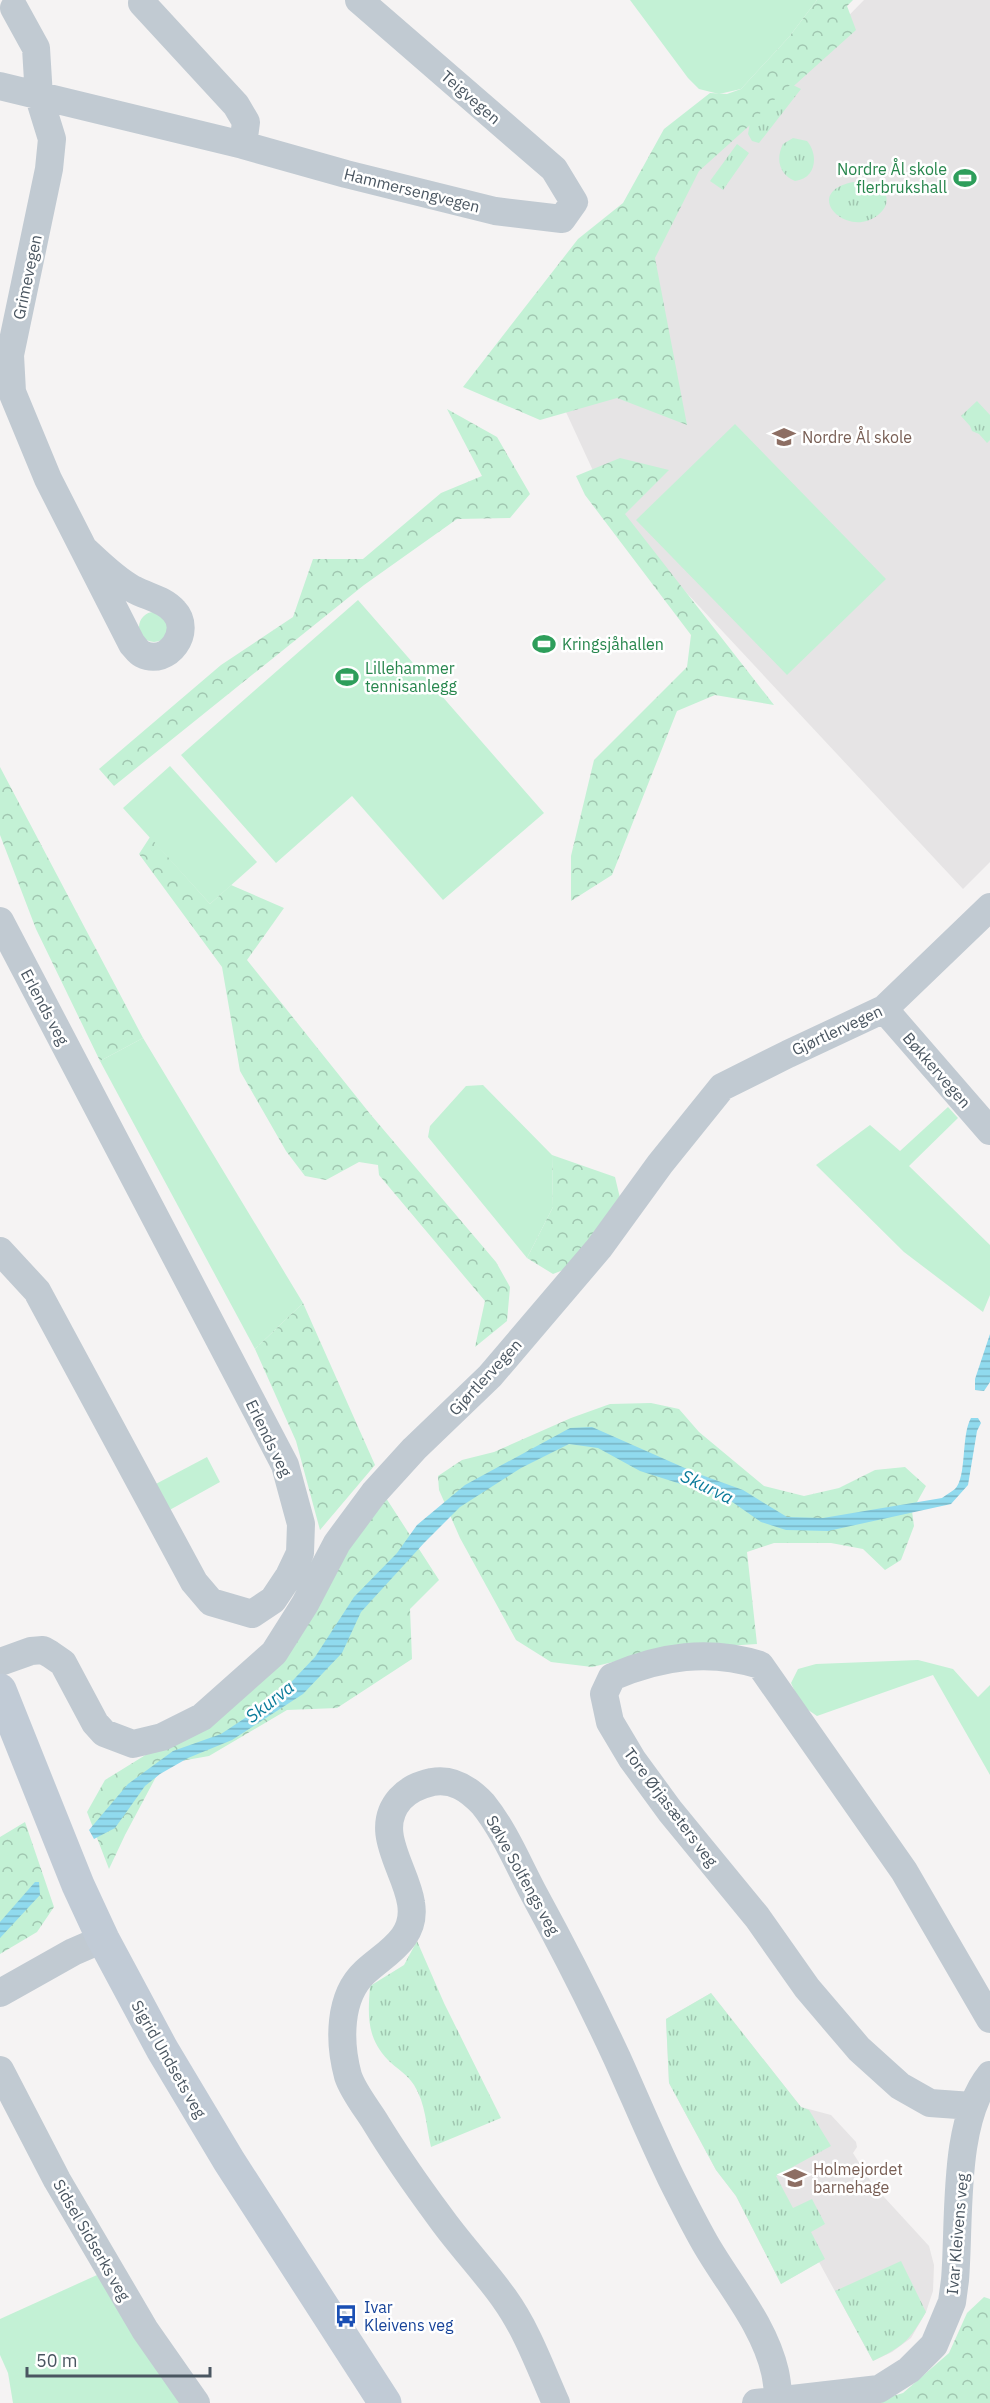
<svg xmlns="http://www.w3.org/2000/svg" width="990" height="2403" font-family="'IBM Plex Sans',sans-serif">
  <defs>
    <pattern id="forest-crowns" width="20" height="18" patternUnits="userSpaceOnUse" patternTransform="scale(1.5)"><rect width="20" height="18" fill="#c3f1d5"/><path d="M2 6a3 3 0 1 1 6 0M12 15a3 3 0 1 1 6 0" fill="none" stroke="#a0c6b0"/></pattern>
    <pattern id="park-tufts" width="24" height="20" patternUnits="userSpaceOnUse" patternTransform="scale(1.5)"><rect width="24" height="20" fill="#c3f1d5"/><path d="M3 7l-1-3M5 7V3M7 7l1-3M15 17l-1-3M17 17v-4M19 17l1-3" fill="none" stroke="#a0c6b0"/></pattern>
    <pattern id="water-rules" width="6" height="5" patternUnits="userSpaceOnUse" patternTransform="scale(1.5)"><rect width="6" height="5" fill="#90daee"/><path d="M0 2.5h6" fill="none" stroke="#78b4c4"/></pattern>
  </defs>
  <rect width="100%" height="100%" fill="#f5f3f3"/>
  <!-- education -->
  <path fill="#e6e4e5" d="M864,0H990V862L963,889L613,514L542,360L670,198Z
    M711,1993L801,2107L831,2115L856,2142L857,2147L853,2153L873,2185L929,2246L934,2265L933,2291L926,2312L911,2338L892,2352L873,2361L819,2262L781,2284L736,2196L716,2170L669,2083L666,2019Z"/>
  <!-- grass -->
  <path fill="#c3f1d5" d="M630,0H817L789,37L741,89L719,94L699,89L688,78Z
    M735,424L886,579L787,675L636,520Z
    M358,600L544,813L443,900L352,796L276,863L181,755Z
    M139 627a15 15 0 1 1 30 0a15 15 0 1 1-30 0Z
    M170,766L257,862L210,904L123,808Z
    M143,1038L303,1303L255,1349L100,1061Z
    M483,1085L552,1155L553,1207L527,1258L428,1137L430,1126L466,1086Z
    M948,1107L958,1118L909,1166L990,1245V1295L983,1312L904,1252L816,1165L870,1125L900,1151Z
    M207,1457L220,1482L166,1512L152,1486Z
    M918,1660L953,1669L978,1697L990,1685V1775L933,1675L817,1716L801,1705L791,1683L798,1669L816,1664Z
    M97,2275L181,2403H13L8,2373L0,2355V2319Z"/>
  <!-- forest -->
  <path fill="url(#forest-crowns)" d="M817,0H853L847,6L856,30L699,171L655,258L687,425L617,398L540,420L463,387L578,239L623,203L664,129L710,93L727,94L741,89L789,37Z
    M447,409L497,437L530,494L510,518L457,519L364,585L114,786L99,769L221,665L293,617L313,559H363L441,493L482,476Z
    M620,458L669,470L625,514L774,705L715,695L677,711L612,875L571,901V856L594,760L687,667L691,635L585,495L576,476Z
    M0,767L143,1038L100,1061L36,929L0,835Z
    M150,837L210,904L231,885L284,908L247,960L371,1115L496,1262L510,1287L507,1321L475,1347L485,1301L379,1175L378,1165L359,1162L326,1180L305,1176L286,1151L240,1071L222,967L139,854Z
    M552,1155L615,1177L620,1198L571,1267L553,1274L527,1258L553,1207Z
    M303,1303L375,1465L320,1530L296,1441L255,1349Z
    M651,1403L679,1409L699,1432L764,1486L804,1496L839,1488L875,1470L905,1467L926,1486L912,1511L914,1526L901,1560L885,1570L863,1549L831,1543H774L747,1552L757,1644L694,1648L634,1657L592,1667L551,1662L516,1640L460,1538L439,1490L438,1476L462,1460L494,1452L571,1418L610,1404Z
    M386,1498L439,1580L410,1609L412,1659L337,1708L287,1710L209,1756L175,1762L157,1775L125,1835L109,1869L87,1812L105,1780L241,1696L349,1541Z
    M25,1822L54,1907L37,1932L0,1954V1837Z
    M984,2297L990,2299V2403H870L903,2393L949,2353L967,2313Z"/>
  <!-- park -->
  <path fill="url(#park-tufts)" d="M791,84L801,89L759,143L752,141L748,134L750,123Z
    M793,138L807,141C819,155 816,179 795,181C780,175 775,160 783,144Z
    M737,144L749,153L723,190L710,181Z
    M853,182L872,186L886,195C888,204 885,209 878,215C847,240 800,193 853,182Z
    M977,401L990,415V440L987,443L979,434L972,431L970,426L961,416Z
    M417,1941L444,2003L501,2118L431,2147C426,2126 426,2104 414,2085C408,2075 396,2068 388,2060C366,2037 368,2015 370,1986L404,1965Z
    M711,1993L801,2107L809,2110L831,2146L776,2176L793,2208L812,2199L825,2224L811,2232L825,2259L781,2284L736,2196L716,2170L669,2083L666,2019Z
    M901,2261L926,2312C909,2341 904,2346 873,2361L835,2291Z"/>
  <!-- water -->
  <path fill="url(#water-rules)" d="M990,1334V1382L984,1391L975,1390V1379Z
    M971,1418H978L981,1423L977,1431L968,1485L951,1504L828,1531L786,1530L761,1522L728,1499L640,1471L598,1448L569,1444L521,1468L460,1507L424,1543L361,1612L342,1653L303,1694L232,1740L188,1758L160,1774L145,1786L115,1828L94,1839L89,1830L128,1784L173,1751L221,1734L278,1696L315,1657L354,1597L397,1553L417,1525L465,1485L570,1428L592,1427L696,1473L743,1490L787,1517L823,1518L942,1498C946,1495 951,1492 955,1489C967,1477 961,1435 971,1418Z
    M35,1882H39L40,1895L0,1938V1922Z"/>
  <g fill="none" stroke-linecap="round" stroke-linejoin="round">
    <!-- street -->
    <path stroke="#c1cad2" stroke-width="28" d="M142,3L236,105L246,122L243,145
      M14,8L36,48L39,97L52,139L49,169L10,355L12,392L48,479L132,644C135,647 138,652 142,654C168,667 193,631 174,611C164,599 147,597 133,589C116,580 101,565 86,551
      M0,86L243,145L346,174L495,211L562,219L574,202L554,169L359,0
      M0,921L285,1465L301,1524L300,1553L289,1576L273,1600L252,1614L211,1602L194,1582L37,1291L0,1251
      M884,1009L990,1131
      M0,1662L31,1651L43,1650L50,1654L63,1663L95,1723L104,1733L133,1744L162,1737L202,1717L274,1653L305,1604L337,1543L374,1493L414,1449L490,1376L599,1248L660,1164L722,1087L788,1054L884,1009L990,907
      M0,1993L73,1952L103,1939
      M0,2070L57,2180L145,2330L196,2403
      M972,2106L930,2103L900,2086L859,2049L807,1988L757,1917L670,1811L632,1759L610,1722L604,1694L612,1677C661,1656 709,1649 760,1665L904,1871L990,2019
      M556,2403C540,2367 527,2330 504,2298C484,2270 460,2245 440,2217C417,2186 394,2153 374,2120C365,2106 353,2091 348,2076C339,2043 338,1997 365,1972C387,1952 417,1938 411,1903C406,1869 372,1831 400,1799C409,1789 419,1785 432,1782C453,1778 469,1789 483,1804C504,1830 518,1864 534,1894C563,1947 591,2002 617,2058C635,2098 652,2139 671,2178C682,2200 693,2222 705,2243C729,2285 764,2324 775,2372C777,2381 778,2392 779,2401
      M756,2403L879,2389L909,2370L934,2345L952,2302L955,2280C960,2220 952,2122 990,2075"/>
    <!-- secondary -->
    <path stroke="#c1cbd6" stroke-width="33" d="M0,1690L78,1885L103,1939L162,2049L229,2161L385,2403"/>
  </g>
  <!-- icons -->
  <defs>
    <g id="stadium-bare" transform="scale(1.8)"><path d="M0-5a6.5 5 0 1 0 0 10a6.5 5 0 1 0 0-10ZM-3.5-1.8h7v3.6h-7Z" fill="#2e9e5b" stroke="#fff" stroke-width="2.5" paint-order="stroke"/></g>
    <g id="school-bare" transform="scale(1.8)"><path d="M0-5L7-2L0 1L-7-2ZM-4 1L0 2.5L4 1V4Q0 6-4 4Z" fill="#8d6e63" stroke="#fff" stroke-width="2.5" paint-order="stroke"/></g>
    <g id="bus-bare" transform="scale(1.8)"><path d="M-5-6H5V4H4V6H2V4H-2V6H-4V4H-5ZM-3.5-4V0h7V-4ZM-3.5 1.2v1.5H-2V1.2ZM2 1.2v1.5H3.5V1.2Z" fill="#1a4fb4" stroke="#fff" stroke-width="2.5" paint-order="stroke"/></g>
  </defs>
  <g fill-rule="evenodd">
    <use href="#stadium-bare" x="965" y="178"/>
    <use href="#school-bare" x="784" y="437"/>
    <use href="#stadium-bare" x="544" y="644"/>
    <use href="#stadium-bare" x="347" y="677"/>
    <use href="#school-bare" x="795" y="2178"/>
    <use href="#bus-bare" x="346" y="2316"/>
  </g>
  <g text-anchor="middle" stroke-width="5" stroke-linejoin="round" paint-order="stroke">
    <!-- street labels -->
    <g font-size="16" fill="#4a5661" stroke="#fff">
      <text transform="translate(471 97) rotate(41)" y="6">Teigvegen</text>
      <text transform="translate(412 190) rotate(14)" y="6">Hammersengvegen</text>
      <text transform="translate(27 277) rotate(-78)" y="6">Grimevegen</text>
      <text transform="translate(45 1007) rotate(62)" y="6">Erlends veg</text>
      <text transform="translate(837 1030) rotate(-25)" y="6">Gjørtlervegen</text>
      <text transform="translate(937 1070) rotate(49)" y="6">Bøkkervegen</text>
      <text transform="translate(485 1377) rotate(-47)" y="6">Gjørtlervegen</text>
      <text transform="translate(269 1438) rotate(64)" y="6">Erlends veg</text>
      <text transform="translate(671 1807) rotate(53)" y="6">Tore Ørjasæters veg</text>
      <text transform="translate(523 1875) rotate(61)" y="6">Sølve Solfengs veg</text>
      <text transform="translate(169 2059) rotate(60)" y="6">Sigrid Undsets veg</text>
      <text transform="translate(957 2234) rotate(-85)" y="6">Ivar Kleivens veg</text>
      <text transform="translate(92 2240) rotate(60)" y="6">Sidsel Sidserks veg</text>
    </g>
    <!-- leisure labels -->
    <g font-size="16" fill="#27864d" stroke="#fff" text-anchor="start">
      <text x="947" y="175" text-anchor="end">Nordre Ål skole<tspan x="947" dy="18">flerbrukshall</tspan></text>
      <text x="562" y="650">Kringsjåhallen</text>
      <text x="365" y="674">Lillehammer<tspan x="365" dy="18">tennisanlegg</tspan></text>
    </g>
    <!-- education labels -->
    <g font-size="16" fill="#785e54" stroke="#fff" text-anchor="start">
      <text x="802" y="443">Nordre Ål skole</text>
      <text x="813" y="2175">Holmejordet<tspan x="813" dy="18">barnehage</tspan></text>
    </g>
    <!-- transit labels -->
    <g font-size="16" fill="#164399" stroke="#fff" text-anchor="start">
      <text x="364" y="2313">Ivar<tspan x="364" dy="18">Kleivens veg</tspan></text>
    </g>
    <!-- water labels -->
    <g font-size="18" font-style="italic" fill="#0c7c9b" stroke="#fff">
      <text transform="translate(707 1487) rotate(26)" y="6">Skurva</text>
      <text transform="translate(270 1702) rotate(-38)" y="6">Skurva</text>
    </g>
  </g>
  <!-- scale -->
  <path d="M27 2367v9h183v-9" fill="none" stroke="#4a5661" stroke-width="3"/>
  <text x="36" y="2367" font-size="18" fill="#4a5661" stroke="#ffffff" stroke-width="4.5" paint-order="stroke">50 m</text>
</svg>
